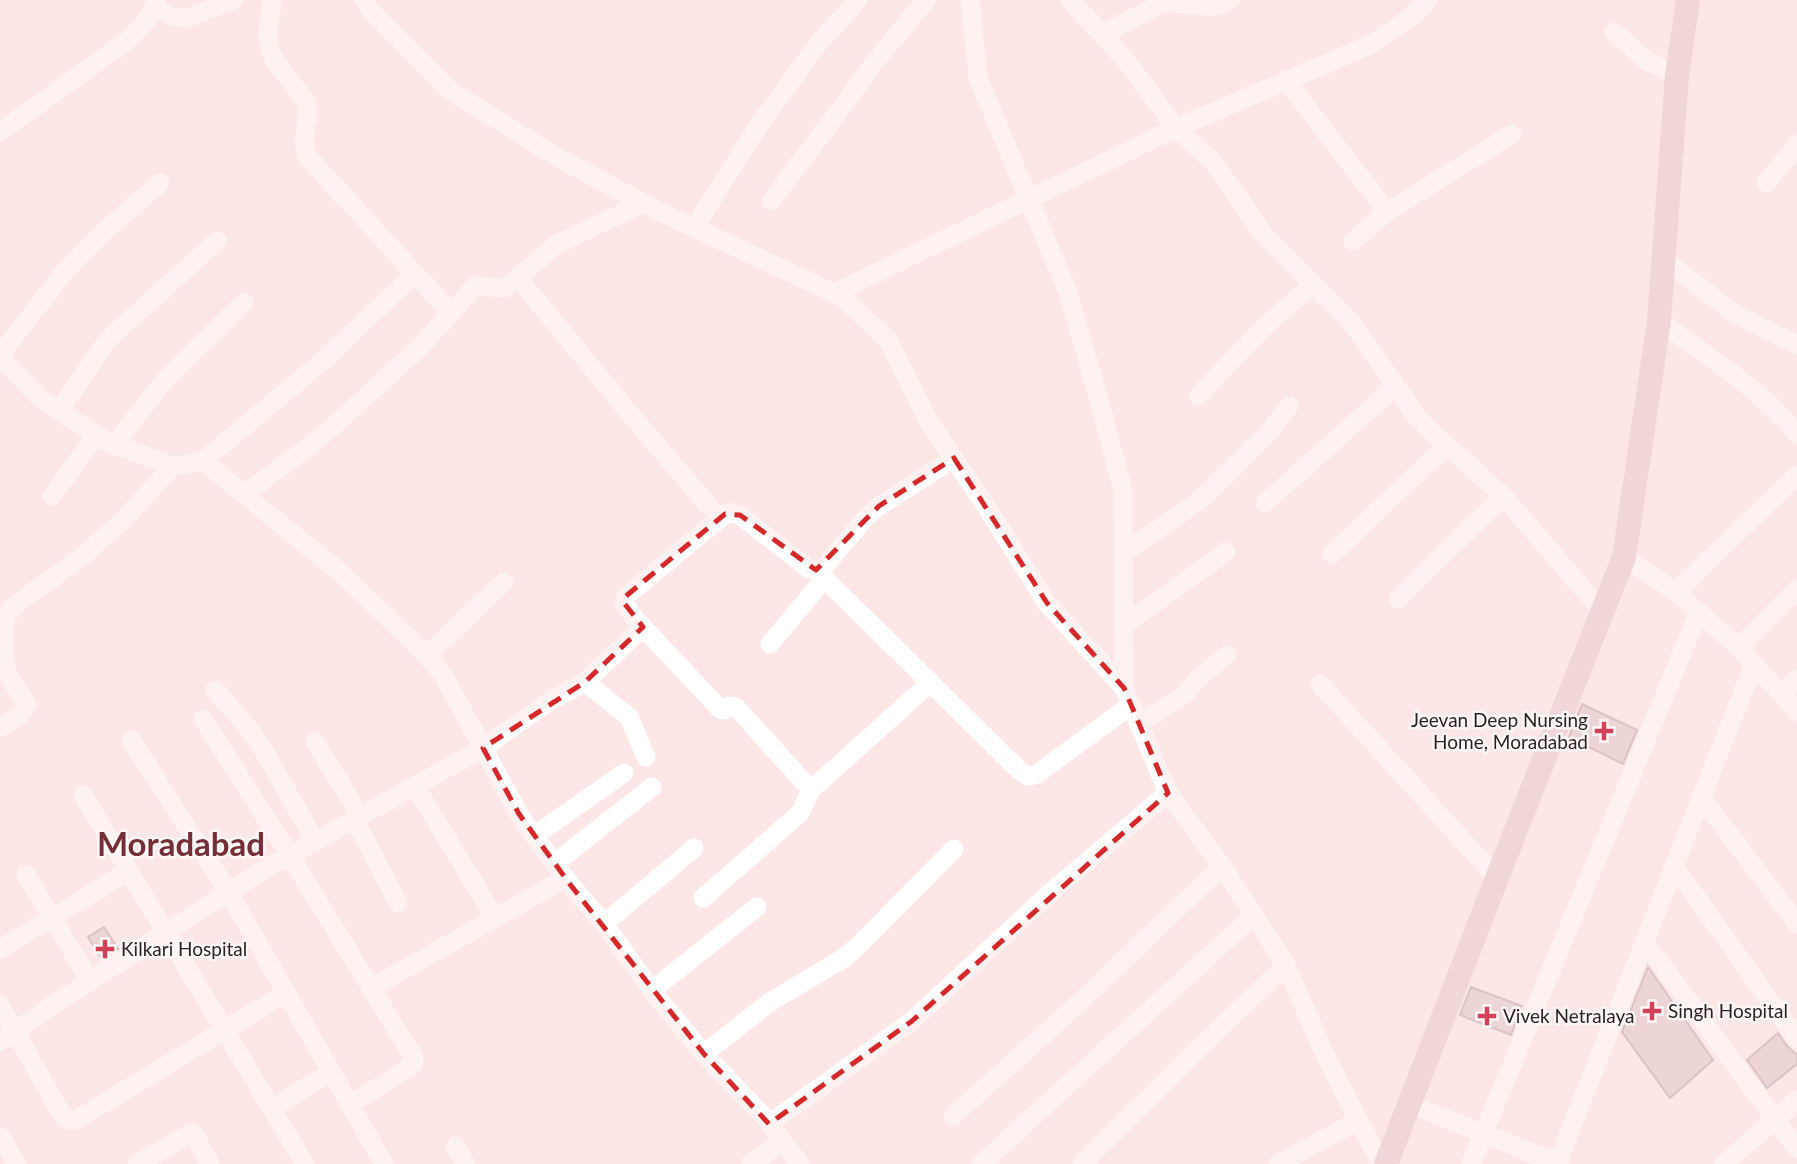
<svg xmlns="http://www.w3.org/2000/svg" width="1797" height="1164" font-family="Lato,sans-serif">
  <rect width="100%" height="100%" fill="#fde6e6"/>
  <!-- building -->
  <path fill="#dcc1c2" stroke="#b3999a" stroke-width="2" d="M1582,704L1637,730L1623,764L1569,737Z
    M104,927L118,949L102,959L88,937Z
    M1648,967L1713,1060L1670,1098L1622,1032Z
    M1471,987L1522,1006L1511,1035L1460,1015Z
    M1778,1033L1787,1046L1797,1055V1064L1767,1088L1747,1060Z"/>
  <g fill="none" stroke-linecap="round" stroke-linejoin="round">
    <!-- minor -->
    <path stroke="#fff" stroke-width="19" d="M272,0L268,34L270,49L275,61L307,103V120L304,141L306,155L451,313
      M364,0L371,11L449,90L557,157L658,211L842,297L888,340L929,422L986,506L1047,603L1124,688L1168,793L1222,866L1286,965L1324,1053L1381,1164
      M970,0L978,78L1067,290L1101,407L1123,491L1124,688
      M1070,0L1128,63L1176,128L1214,163L1264,235L1352,323L1419,420L1503,496L1602,611
      M155,7L173,17L187,18L233,0
      M1614,32L1647,61L1677,75
      M1102,35L1162,3C1185,0 1209,14 1231,0
      M1286,80L1387,212
      M0,132L128,40C139,28 153,17 156,0
      M1766,183L1797,145
      M771,201L828,126L874,63L926,0
      M694,228L757,128L817,45L858,0
      M1353,241L1387,212L1512,134
      M1664,260L1734,313L1797,345
      M518,278L625,408L720,519
      M834,293L1176,128L1372,44L1411,17L1428,0
      M1659,321C1707,356 1759,388 1797,434
      M0,355L61,276L99,236L160,183
      M0,357L42,400L107,442L173,466L203,461L341,573L418,647L442,673L519,814L534,836L569,883L604,924L656,996L704,1054L766,1119L800,1164
      M1198,396L1262,329L1313,284
      M59,411L104,345L117,331L217,241
      M114,445L164,381L244,302
      M203,461L325,359L414,274
      M244,494L315,442L349,412L421,346L475,286L505,288L557,244L644,203
      M52,496L96,435
      M1265,503L1396,386
      M1124,553L1200,500L1270,431L1289,406
      M1332,554L1447,445
      M1624,557L1676,592L1737,646L1797,711
      M816,570L1020,771L1028,776L1037,774L1131,705
      M1676,592L1797,475
      M1398,599L1503,496
      M640,624L720,709L724,710L730,706L736,707L811,790
      M1124,625L1226,552
      M770,644L825,578
      M1739,647L1797,589
      M426,656L504,582
      M585,682L629,717L646,757
      M1320,684L1497,878
      M215,690L244,723L258,741L316,842
      M1781,694L1797,679
      M203,719L290,856L414,1058V1063L410,1067L350,1105
      M1138,724L1183,696L1202,675L1227,655
      M0,728L20,715L27,706C22,694 13,685 8,673C4,662 2,630 6,618C7,613 11,609 15,605L83,556L124,519L173,466
      M131,740L229,893L384,1164
      M315,742L361,817
      M415,786L495,918
      M83,795L305,1164
      M1701,797L1797,924
      M355,820L398,903
      M534,836L624,773
      M555,863L652,787
      M1674,866L1797,1039
      M26,875L91,982
      M703,898L800,813L811,790L931,682
      M604,924L694,848
      M1645,942L1797,1149
      M0,949L129,871
      M371,988L566,878
      M652,990L757,907
      M0,1005L62,1115L71,1121L76,1120L286,993
      M0,1042L50,1007L260,872L483,748L551,700L585,682L639,631L641,627L624,603L626,596L725,514L732,513L740,515L809,569L816,570L824,567L867,516L879,506L954,458
      M704,1054L770,1002L842,959L857,947L954,849
      M1409,1104L1560,1164
      M272,1108L331,1072
      M953,1116L1079,1003L1222,866
      M769,1124L912,1021L1050,893L1168,793
      M0,1136L17,1164
      M455,1146L466,1164
      M137,1164L191,1133L195,1135L210,1164
      M751,1164L782,1141
      M981,1164L1254,915
      M1082,1164L1200,1047L1286,965
      M1278,1164L1359,1120
      M1471,1164L1699,612
      M1557,1164L1754,664
      M1724,1164L1797,1100"/>
    <!-- major -->
    <path stroke="#e1c4c5" stroke-width="24" d="M1386,1164L1497,878L1624,557L1659,321L1677,75L1688,0"/>
  </g>
  <!-- marked area -->
  <path d="M0 0H1797V1164H0ZM954,458L1047,603L1124,688L1168,793L912,1021L769,1124L704,1054L569,883L519,814L483,748L585,682L643,627L624,603L626,596L725,514L740,515L816,570L879,506Z" fill="#fde6e6" fill-opacity=".55" fill-rule="evenodd"/>
  <path fill="none" stroke="#d62828" stroke-width="5" stroke-dasharray="14 9" stroke-linejoin="round" d="M954,458L1047,603L1124,688L1168,793L912,1021L769,1124L704,1054L569,883L519,814L483,748L585,682L643,627L624,603L626,596L725,514L740,515L816,570L879,506Z"/>
  <!-- markers -->
  <g fill="#d14158" stroke="#fdf8f8" stroke-width="2.5">
    <path d="M1600.5 720.5h7v7h7v7h-7v7h-7v-7h-7v-7h7z"/>
    <path d="M101.5 938.5h7v7h7v7h-7v7h-7v-7h-7v-7h7z"/>
    <path d="M1648.5 1000.5h7v7h7v7h-7v7h-7v-7h-7v-7h7z"/>
    <path d="M1483.5 1005.5h7v7h7v7h-7v7h-7v-7h-7v-7h7z"/>
  </g>
  <g text-anchor="middle" stroke-width="5" stroke-linejoin="round" paint-order="stroke">
    <!-- poi labels -->
    <g font-size="19" fill="#291f20" stroke="#fdf8f8" text-anchor="start">
      <text x="1588" y="727" text-anchor="end">Jeevan Deep Nursing<tspan x="1588" dy="22">Home, Moradabad</tspan></text>
      <text x="121" y="956">Kilkari Hospital</text>
      <text x="1668" y="1018">Singh Hospital</text>
      <text x="1503" y="1023">Vivek Netralaya</text>
    </g>
    <!-- town labels -->
    <g font-size="33" font-weight="bold" fill="#752e36" stroke="#fdf8f8">
      <text x="181" y="856">Moradabad</text>
    </g>
  </g>
</svg>
